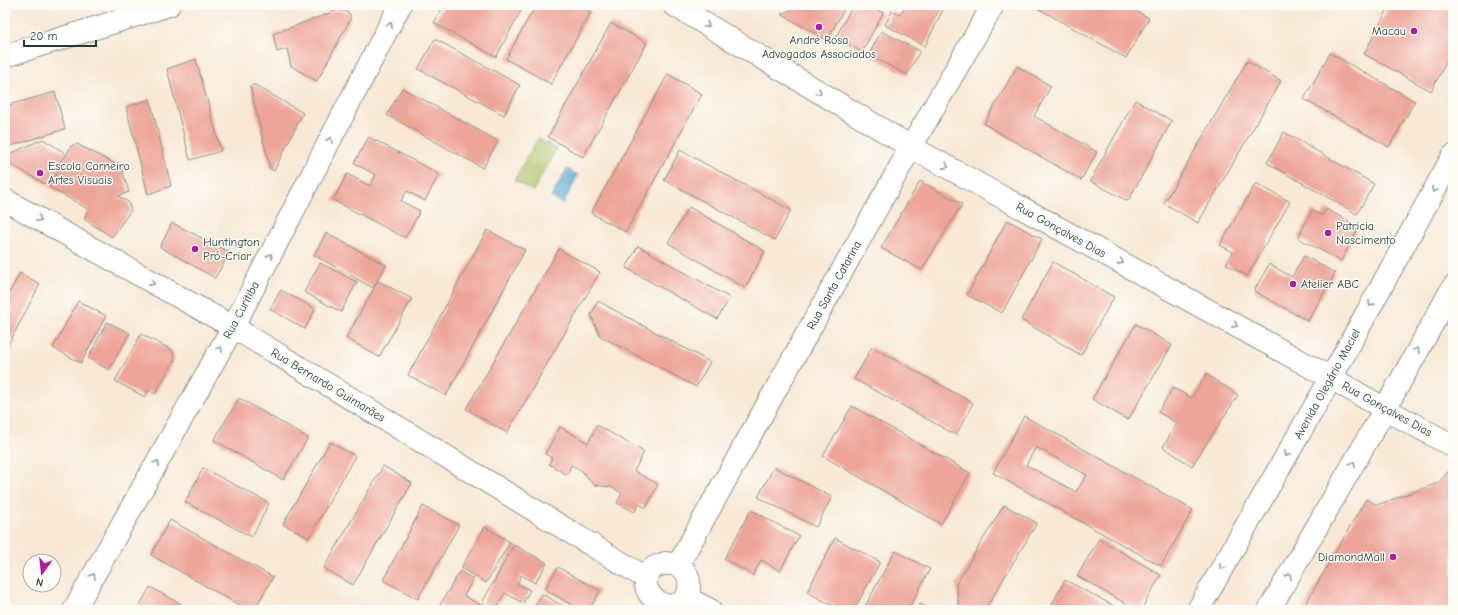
<svg xmlns="http://www.w3.org/2000/svg" width="1458" height="615" font-family="'Comic Neue',sans-serif">
  <defs>
    <pattern id="water-waves" width="16" height="10" patternUnits="userSpaceOnUse"><rect width="16" height="10" fill="#59aad3"/><path d="M0 5q4-4 8 0t8 0" fill="none" stroke="#498cac"/></pattern>
  </defs>
  <rect width="100%" height="100%" fill="#fdfcf7"/>
  <filter id="ink" filterUnits="userSpaceOnUse"><feTurbulence type="fractalNoise" baseFrequency=".025" numOctaves="2"/><feDisplacementMap in="SourceGraphic" scale="8" xChannelSelector="R" yChannelSelector="G"/><feConvolveMatrix kernelMatrix="1 2 1 2 8 2 1 2 1" color-interpolation-filters="sRGB"/></filter>
  <filter id="wash" filterUnits="userSpaceOnUse"><feTurbulence type="fractalNoise" baseFrequency=".012" numOctaves="4" result="noise"/><feDisplacementMap in="SourceGraphic" scale="16" xChannelSelector="R" yChannelSelector="G"/><feGaussianBlur stdDeviation="0.9" result="paint"/><feColorMatrix in="noise" values="0 0 0 0 0 0 0 0 0 0 0 0 0 0 0 0 0 1.4 0 .05"/><feComposite in="paint" operator="in"/></filter>
  <g filter="url(#wash)">
    <rect width="100%" height="100%" fill="#f8e8d5"/>
    <!-- green -->
    <path fill="#aabe62" stroke="#647e4b" d="M538,138L557,149L533,191L514,180Z"/>
    <!-- water -->
    <path fill="url(#water-waves)" stroke="#3c7484" d="M567,169L578,175L563,204L551,197Z"/>
    <g id="blocks">
      <!-- building -->
      <path fill="#eea599" fill-rule="evenodd" d="M444,5H524L496,57L434,23Z
        M536,5H578L591,12L551,84L506,59Z
        M803,5L810,8L811,5H839L845,8L827,40L781,14Z
        M853,5H868L883,13L862,52L836,37Z
        M905,5H933L943,10L925,46L885,25L892,11L900,15Z
        M1039,5H1125L1149,18L1126,58L1037,8Z
        M1390,5H1438L1453,13V50L1431,91L1364,54Z
        M338,10L345,11L350,14V20L317,81L291,66L287,49L277,52L273,34Z
        M611,23L647,43L583,157L548,137Z
        M881,31L920,51L907,75L869,55Z
        M435,39L520,85L504,115L418,69Z
        M1330,53L1415,101L1389,147L1304,99Z
        M196,59L221,151L190,160L167,69Z
        M1247,61L1281,81L1198,223L1164,203Z
        M1017,66L1051,86L1034,116L1097,152L1081,180L984,124Z
        M668,74L702,94L626,232L591,213Z
        M255,85L303,113L274,171L270,168L250,86Z
        M402,88L498,141L483,168L387,115Z
        M55,92L65,129L7,147L5,141V106Z
        M150,99L171,186L148,194L126,107Z
        M1135,100L1172,121L1128,201L1090,181Z
        M1284,132L1374,184L1357,214L1267,163Z
        M369,137L439,174L425,201L407,191L401,201L420,211L405,238L333,200L347,174L370,186L376,175L354,163Z
        M43,139L65,153L47,185L5,161V156Z
        M77,144L121,167L129,192L118,196L128,202L131,210L112,237L84,219L88,209L49,187L71,146Z
        M680,150L791,210L775,240L664,180Z
        M920,181L962,204L922,270L881,248Z
        M1256,183L1290,202L1247,276L1226,264L1233,252L1220,245Z
        M689,207L765,251L745,288L668,243Z
        M1326,209L1359,227L1341,261L1298,238L1312,210L1322,216Z
        M1007,220L1042,239L1002,313L967,295Z
        M172,223L230,252L215,278L160,247Z
        M487,230L525,250L446,396L408,375Z
        M326,233L386,265L373,288L314,255Z
        M638,246L730,298L717,319L626,268Z
        M559,249L600,272L507,433L466,409Z
        M1304,256L1335,273L1308,321L1254,291L1269,264L1292,277Z
        M1053,262L1114,297L1081,355L1021,320Z
        M320,263L357,282L341,312L304,292Z
        M20,273L40,284L7,347L5,346V301Z
        M378,281L412,299L379,357L346,338Z
        M281,290L315,309L305,329L270,309Z
        M78,301L106,316L81,363L53,348Z
        M598,301L710,362L696,387L600,336L591,315Z
        M107,322L130,333L109,370L88,358Z
        M1136,324L1172,345L1128,420L1092,399Z
        M141,334L172,350L175,359L155,394L148,390L145,397L115,381Z
        M872,347L973,403L956,435L854,379Z
        M1206,374L1238,395L1192,466L1163,447L1177,423L1158,412L1173,388L1192,398Z
        M239,398L308,438L283,480L214,440Z
        M852,406L970,473L941,524L823,456Z
        M1024,416L1193,510L1161,566L993,473ZM1036,447L1087,475L1076,492L1026,465Z
        M597,425L644,452L634,471L658,484L646,508L639,504L635,512L617,503L622,493L611,487L594,485L581,470L571,465L567,475L549,464L552,458L545,454L560,427L588,443Z
        M330,442L355,456L309,538L283,524Z
        M383,466L412,483L353,585L324,568Z
        M774,467L832,497L816,527L758,497Z
        M203,468L269,503L252,537L185,502Z
        M1448,472L1453,474V610H1302L1366,499L1377,505L1438,483Z
        M1004,505L1037,523L985,610H966L959,606L956,584Z
        M423,506L459,525L418,599L383,580Z
        M751,510L799,536L780,571L761,560L753,575L724,559Z
        M170,520L273,577L254,610H248L151,555Z
        M485,527L510,542L486,583L461,568Z
        M835,538L880,562L854,610H841L807,592Z
        M1099,539L1161,575L1141,610H1137L1077,576Z
        M514,545L547,563L535,583L521,575L517,584L530,590L523,603L505,593L495,610L482,603Z
        M895,551L930,569L908,610H863Z
        M558,567L600,591L589,610H580L545,589Z
        M460,571L473,579L464,596L484,607L482,610H449L440,605Z
        M1065,580L1122,610H1049Z
        M150,587L186,607L184,610H137Z
        M542,594L570,610H533Z
        M920,604L931,610H917Z"/>
    </g>
  </g>
  <g filter="url(#ink)">
    <use href="#blocks" fill-opacity="0" stroke="#8c9284" stroke-width="1"/>
    <g fill="none" stroke-linecap="round" stroke-linejoin="round">
      <!-- minor casing -->
      <g stroke="#8c9284" stroke-width="24">
        <path id="minor" d="M5,200L233,327L646,578
          M1385,409L1453,446
          M665,563C669,564 674,564 677,565C689,570 691,583 688,594C686,598 684,600 680,603C660,615 632,584 653,568C656,566 661,565 665,563Z
          M678,565L911,147L993,5
          M687,598L710,610"/>
      </g>
      <!-- tertiary casing -->
      <g stroke="#8c9284" stroke-width="24">
        <path id="tertiary" d="M674,5L911,147L1331,378L1385,409
          M5,56L169,5
          M74,610L233,327L400,5"/>
      </g>
      <!-- secondary casing -->
      <g stroke="#8c9284" stroke-width="24">
        <path id="secondary" d="M1198,610L1331,378L1453,156
          M1269,610L1385,409L1453,287"/>
      </g>
      <!-- minor -->
      <use href="#minor" stroke="#fff" stroke-width="22"/>
      <!-- tertiary -->
      <use href="#tertiary" stroke="#fff" stroke-width="22"/>
      <!-- secondary -->
      <use href="#secondary" stroke="#fff" stroke-width="22"/>
    </g>
    <!-- one-way arrows -->
    <defs><path id="oneway-chevron" d="M-2-3.5L2.5 0L-2 3.5" fill="none" stroke-width="1.6" stroke-linecap="round" stroke-linejoin="round"/></defs>
    <g stroke="#8f9e9a">
      <use href="#oneway-chevron" transform="translate(390 25) rotate(-63)"/>
      <use href="#oneway-chevron" transform="translate(707 25) rotate(31)"/>
      <use href="#oneway-chevron" transform="translate(819 92) rotate(31)"/>
      <use href="#oneway-chevron" transform="translate(330 140) rotate(-63)"/>
      <use href="#oneway-chevron" transform="translate(946 166) rotate(29)"/>
      <use href="#oneway-chevron" transform="translate(1434 190) rotate(119)"/>
      <use href="#oneway-chevron" transform="translate(39 219) rotate(29)"/>
      <use href="#oneway-chevron" transform="translate(270 256) rotate(-63)"/>
      <use href="#oneway-chevron" transform="translate(1121 262) rotate(29)"/>
      <use href="#oneway-chevron" transform="translate(152 283) rotate(29)"/>
      <use href="#oneway-chevron" transform="translate(1371 304) rotate(119)"/>
      <use href="#oneway-chevron" transform="translate(1235 325) rotate(29)"/>
      <use href="#oneway-chevron" transform="translate(220 349) rotate(-61)"/>
      <use href="#oneway-chevron" transform="translate(1417 350) rotate(-61)"/>
      <use href="#oneway-chevron" transform="translate(1287 454) rotate(120)"/>
      <use href="#oneway-chevron" transform="translate(157 463) rotate(-61)"/>
      <use href="#oneway-chevron" transform="translate(1353 464) rotate(-60)"/>
      <use href="#oneway-chevron" transform="translate(1222 567) rotate(120)"/>
      <use href="#oneway-chevron" transform="translate(93 576) rotate(-61)"/>
      <use href="#oneway-chevron" transform="translate(1289 576) rotate(-60)"/>
    </g>
  </g>
  <!-- markers -->
  <g fill="#b5179e" stroke="#fdfcf7" stroke-width="1.5">
    <circle cx="819" cy="27" r="4"/>
    <circle cx="1414" cy="31" r="4"/>
    <circle cx="40" cy="173" r="4"/>
    <circle cx="1328" cy="233" r="4"/>
    <circle cx="195" cy="249" r="4"/>
    <circle cx="1293" cy="284" r="4"/>
    <circle cx="1393" cy="557" r="4"/>
  </g>
  <g text-anchor="middle" stroke-width="3" stroke-linejoin="round" paint-order="stroke">
    <!-- poi labels -->
    <g font-size="12" fill="#1f3d34" stroke="#fdfcf7" text-anchor="start">
      <text x="1406" y="35" text-anchor="end">Macau</text>
      <text x="819" y="44" text-anchor="middle">André Rosa<tspan x="819" dy="14">Advogados Associados</tspan></text>
      <text x="48" y="170">Escola Carneiro<tspan x="48" dy="14">Artes Visuais</tspan></text>
      <text x="1336" y="230">Patricia<tspan x="1336" dy="14">Nascimento</tspan></text>
      <text x="203" y="246">Huntington<tspan x="203" dy="14">Pró-Criar</tspan></text>
      <text x="1301" y="288">Atelier ABC</text>
      <text x="1385" y="561" text-anchor="end">DiamondMall</text>
    </g>
    <!-- street labels -->
    <g font-size="12" fill="#1f3d34" stroke="#fdfcf7">
      <text transform="translate(1061 230) rotate(29)" y="4">Rua Gonçalves Dias</text>
      <text transform="translate(834 285) rotate(-61)" y="4">Rua Santa Catarina</text>
      <text transform="translate(241 310) rotate(-62)" y="4">Rua Curitiba</text>
      <text transform="translate(1327 384) rotate(-61)" y="4">Avenida Olegário Maciel</text>
      <text transform="translate(328 385) rotate(31)" y="4">Rua Bernardo Guimarães</text>
      <text transform="translate(1387 409) rotate(29)" y="4">Rua Gonçalves Dias</text>
    </g>
  </g>
  <!-- margin -->
  <rect width="1458" height="615" fill="none" stroke="#fdfcf7" stroke-width="20"/>
  <!-- north arrow -->
  <g transform="translate(42 573) rotate(195)"><circle r="19" fill="#fdfcf7" stroke="#a4b0a9"/>
  <path d="M0-3L7 15L0 10L-7 15Z" fill="#b5179e"/>
  <text y="-6" font-size="11" font-weight="bold" text-anchor="middle" fill="#1f3d34">N</text>
  </g>
  <!-- scale -->
  <path d="M24 40v6h72v-6" fill="none" stroke="#1f3d34" stroke-width="2"/>
  <text x="30" y="40" font-size="12" fill="#1f3d34" stroke="#fdfcf7" stroke-width="3" paint-order="stroke">20 m</text>
</svg>
